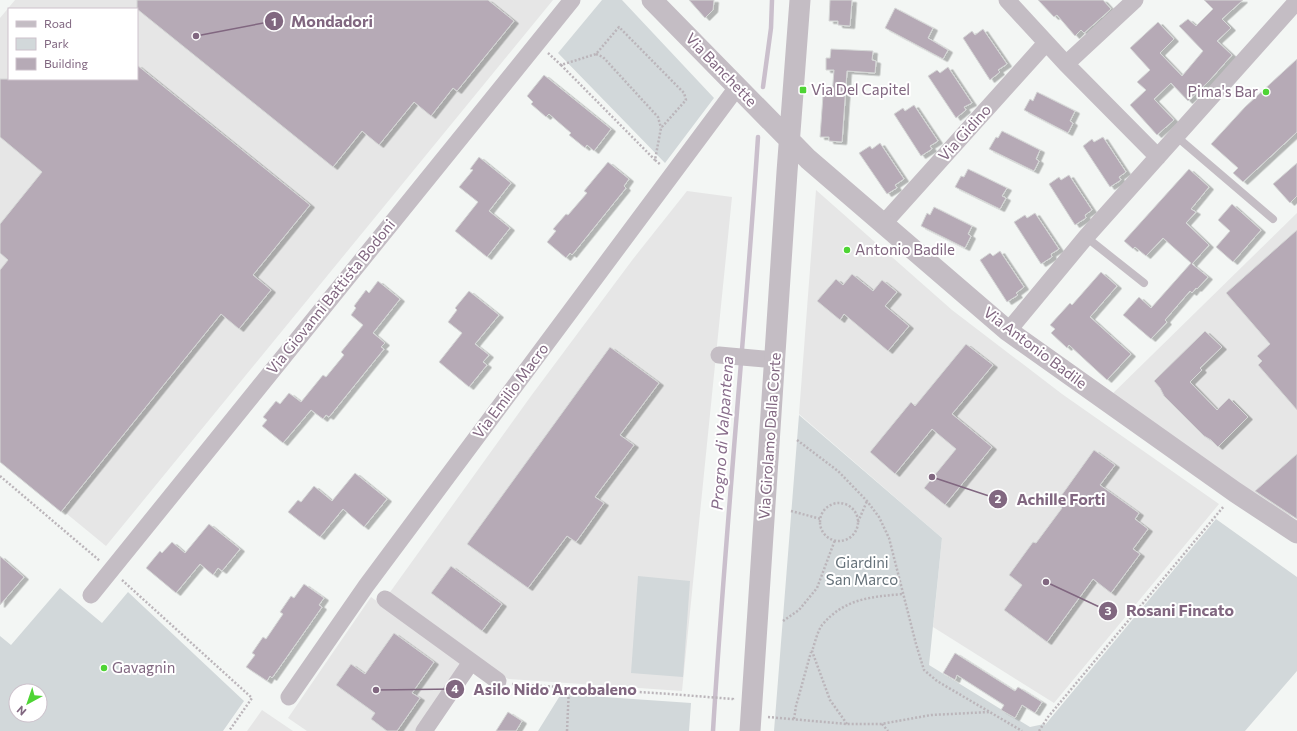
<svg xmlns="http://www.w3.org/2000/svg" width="1297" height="731" font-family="Commissioner,sans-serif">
  <defs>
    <filter id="shadow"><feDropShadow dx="4.5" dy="2.5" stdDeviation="0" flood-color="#0004"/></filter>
  </defs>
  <rect width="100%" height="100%" fill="#f3f6f4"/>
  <!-- built -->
  <path fill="#e6e6e6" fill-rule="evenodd" d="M15,0H553L106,546L0,459V18ZM9,9H137V79H9Z
    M816,190L952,310L1062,394L1219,504L1054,703L933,627L942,538L799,414Z
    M687,191L732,197L682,691L509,679L500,676L388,595L531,396L633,259Z
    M1297,213V518L1238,498L1103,403Z
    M371,597L464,663L418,731H307L288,718Z
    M262,710L293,731H247Z"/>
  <!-- green -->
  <path fill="#d2d8da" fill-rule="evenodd" d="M602,0H622L714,98L665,163L558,53Z
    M799,415L942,538L929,665L1030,727L1044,724L1045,725L1216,519L1297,577V671L1245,731H774Z
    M638,576L690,581L683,677L631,673Z
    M60,588L102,623L128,592L244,701L223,731H0V636L11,645ZM16,691H40V715H16Z
    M561,694L691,703L689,731H538Z"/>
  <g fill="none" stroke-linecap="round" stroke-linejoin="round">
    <!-- stream -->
    <path stroke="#cabfcc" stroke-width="4.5" d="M763,87L771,28L772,0
      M713,731C725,533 745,335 758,137"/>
  </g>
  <!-- building -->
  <path fill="#b6aab6" stroke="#d5d7d6" filter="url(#shadow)" d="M137,0H488L514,21L457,91L453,88L431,116L414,102L379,145L362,131L333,167L137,9Z
    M689,0H714L713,10L705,18Z
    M830,0H852L850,26L838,25V21H829Z
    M1038,0H1103L1111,9L1084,33L1081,30L1075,36L1057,15L1054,17Z
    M1204,0H1243L1222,19L1231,28L1217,41L1232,55L1209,81L1188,101L1171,83L1154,99L1174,120L1157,135L1130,105L1146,90L1137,82L1150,70L1130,48L1158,22L1174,39L1160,53L1182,76L1203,51L1179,26L1188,19L1196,26L1213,9Z
    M895,8L933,28L928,38L948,50L943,59L885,28Z
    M983,29L1007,64L998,70L1000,72L990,80L963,38L972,31L975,35Z
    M831,49L873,51L872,60L876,61L875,73L847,71L842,142L829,141V137H820L823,95H832L834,70H826V58H830Z
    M1297,59V132L1243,182L1233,173L1238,168L1211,144L1245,107Z
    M137,65L310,205L253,275L271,290L239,329L221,314L61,512L0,462V270L8,260L0,253V224L42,172L0,137V79H137Z
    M948,67L972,103L964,107L966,110L956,118L928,76L937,70L940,73Z
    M544,75L611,129L594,151L587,145L585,148L569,135L571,133L549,114L546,117L531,104L533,102L527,96Z
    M1037,92L1075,111L1070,121L1073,123L1068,133L1024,110L1030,99L1033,101Z
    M914,105L938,141L930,146L932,149L921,156L894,114L903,108L905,111Z
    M1002,131L1040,150L1036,159L1039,161L1034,171L989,149L996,137L998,138Z
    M1103,137L1126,172L1119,177L1121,180L1110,187L1083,146L1092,139L1094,142Z
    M880,143L904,179L895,185L897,188L887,194L859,153L870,146L872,149Z
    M479,157L511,183L489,211L510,228L487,257L455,231L478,202L459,187L473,170L470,169Z
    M608,162L629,179L624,186L626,188L572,255L570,253L566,258L547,242L556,231L553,229L566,214L568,215L587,193L584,191Z
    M1297,163V196L1290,203L1273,184Z
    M968,169L1007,188L1002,196L1006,198L1000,209L955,187L961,176L964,177Z
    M1189,169L1209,187L1191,209L1196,212L1186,223L1209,245L1192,264L1208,277L1197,289L1196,288L1192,293L1190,291L1165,320L1167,322L1151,339L1123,315L1139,297L1151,308L1191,263L1163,238L1146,256L1135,247L1133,249L1124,241Z
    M1069,175L1092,210L1085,215L1086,218L1075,225L1049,184L1059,177L1061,180Z
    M1232,204L1261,230L1233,262L1216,247L1230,231L1218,220Z
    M934,207L972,226L968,234L971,236L965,248L921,226L927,213L930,215Z
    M1035,213L1059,249L1051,254L1052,257L1041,264L1014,222L1025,215L1027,218Z
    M1297,230V410L1258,365L1262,361L1257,356L1270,344L1226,293Z
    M1000,251L1024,287L1016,293L1018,295L1007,302L980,260L990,253L993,256Z
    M1101,272L1117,286L1090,317L1131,354L1107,380L1069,345L1067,348L1051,333L1055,329L1050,325L1070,303L1072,305Z
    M852,274L873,291L882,280L897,292L885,306L909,326L888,351L844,314L840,320L817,301L836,279L843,285Z
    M378,281L400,299L373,333L385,343L381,347L384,349L329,417L326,415L323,419L311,410L283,443L262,426L267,420L263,417L276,401L280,404L289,393L301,402L323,375L326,377L344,355L341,352L363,325L351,315L356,308L354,306L366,290L369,293Z
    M469,291L499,315L475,344L489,355L483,362L487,365L469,387L439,362L462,333L448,322L457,310L455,308Z
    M1205,331L1222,347L1200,368L1202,370L1190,382L1217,410L1229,398L1248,417L1218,447L1211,440L1204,436L1164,396L1160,388L1154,381Z
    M966,344L993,365L952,414L992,447L945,505L924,488L956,449L932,429L895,474L870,452L911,402L915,406Z
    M610,347L659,383L620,435L634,445L595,497L604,503L576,542L567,536L528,588L467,544Z
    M1094,450L1115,465L1100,485L1139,513L1135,519L1148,529L1133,549L1140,554L1111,593L1093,579L1047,642L1004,610L1022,585L1009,575L1033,542L1036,543L1062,508L1056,503Z
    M1297,454V519L1255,491Z
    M355,473L387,499L364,527L343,509L320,537L288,512L298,500L301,502L314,486L332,501Z
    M209,524L240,549L222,571L218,568L213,575L200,564L176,593L146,568L160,551L162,553L172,542L185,553Z
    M0,556L24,577L0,605Z
    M451,566L502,604L482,631L431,593Z
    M304,584L324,598L319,605L322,607L272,678L270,676L267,681L246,667L255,655L252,653L263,637L266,639L283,614L280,612L291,596L294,598Z
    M394,633L434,662L412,693L420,698L397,731H387L371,719L375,713L336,685L351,664L365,674Z
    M955,653L1015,691L1018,687L1042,702L1035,713L1022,705L1015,718L1001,710L1004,705L957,675L955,680L943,673Z
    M508,712L522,721L516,731H496Z"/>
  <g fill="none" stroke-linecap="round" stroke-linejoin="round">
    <!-- path -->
    <path stroke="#bbb5ba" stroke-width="2.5" stroke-dasharray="2 2" stroke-linecap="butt" d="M548,53L561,65L596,54L619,27L684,93L686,100L661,128L655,160L661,165
      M596,54L603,57L658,117L661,128
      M561,65L655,160
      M797,440L838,471L867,501L879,517L889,538L916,644L924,670L937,681L1022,731
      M0,476L100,561
      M820 522a19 19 0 1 1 38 0a19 19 0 1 1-38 0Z
      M791,511L821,519
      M858,522L867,501
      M122,580L252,698L229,731
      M783,621L799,610L817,588L835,540
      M512,684L670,694L733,699V700
      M768,717L847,724H881L931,715L990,712
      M794,719L796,706L811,652
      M847,724L830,700L812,651C815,643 817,632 822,625C845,598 871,597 903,594
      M882,724L888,731
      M567,731L569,687
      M1039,731L1048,717L1224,506"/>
    <!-- service -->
    <path stroke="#c4bdc4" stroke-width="8" d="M1177,137L1273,219
      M1086,237L1144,283"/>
    <!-- minor -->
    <path stroke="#c4bdc4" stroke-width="17" d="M1007,0L1066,64L1158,157
      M1066,64L1135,0
      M884,223L1046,43
      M1008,331L1086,237L1297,1
      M719,355L775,360
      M91,595L572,0
      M385,599L498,681
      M289,697L366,586L738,86
      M424,731L471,662"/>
    <!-- tertiary -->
    <path stroke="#c4bdc4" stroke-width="21" d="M652,0L808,159L1008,331L1235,492L1297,533
      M750,731L787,172L800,0"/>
  </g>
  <!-- markers -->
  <g fill="#4ed434" stroke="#fff" stroke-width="1.5">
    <rect x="799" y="86" width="8" height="8" rx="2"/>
    <circle cx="1266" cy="92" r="4"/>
    <circle cx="847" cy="250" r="4"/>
    <circle cx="104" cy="668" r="4"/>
  </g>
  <g text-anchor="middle" stroke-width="4" stroke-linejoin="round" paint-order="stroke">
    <!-- street labels -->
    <g font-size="15" fill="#816780" stroke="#fff">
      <text transform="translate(721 70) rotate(46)" y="5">Via Banchette</text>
      <text transform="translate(965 133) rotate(-48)" y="5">Via Gidino</text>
      <text transform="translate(331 297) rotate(-51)" y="5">Via Giovanni Battista Bodoni</text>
      <text transform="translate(1035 348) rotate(37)" y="5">Via Antonio Badile</text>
      <text transform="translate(511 391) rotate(-53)" y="5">Via Emilio Macro</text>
      <text transform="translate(770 436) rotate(-86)" y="5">Via Girolamo Dalla Corte</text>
    </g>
    <!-- poi labels -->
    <g font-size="15" fill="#816780" stroke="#fff" text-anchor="start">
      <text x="811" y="95">Via Del Capitel</text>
      <text x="1258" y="97" text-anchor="end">Pima's Bar</text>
      <text x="855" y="255">Antonio Badile</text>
      <text x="112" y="673">Gavagnin</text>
    </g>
    <!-- park labels -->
    <g font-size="15" fill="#657179" stroke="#fff">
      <text x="862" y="568">Giardini<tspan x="862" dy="17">San Marco</tspan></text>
    </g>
    <!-- water labels -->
    <g font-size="16" font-style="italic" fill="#886d8b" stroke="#fff">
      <text transform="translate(722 433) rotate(-86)" y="6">Progno di Valpantena</text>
    </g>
  </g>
  <!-- callouts -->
  <path fill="none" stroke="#816780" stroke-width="1.5" d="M196 36L274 21M932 477L998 499M1046 582L1108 611M376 690L455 689"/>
  <g fill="#816780" stroke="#fff" stroke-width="1.5">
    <circle cx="196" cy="36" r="4"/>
    <circle cx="932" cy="477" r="4"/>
    <circle cx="1046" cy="582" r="4"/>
    <circle cx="376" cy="690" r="4"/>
    <circle cx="274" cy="21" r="10"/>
    <circle cx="998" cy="499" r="10"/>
    <circle cx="1108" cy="611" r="10"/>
    <circle cx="455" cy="689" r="10"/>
  </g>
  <g font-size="12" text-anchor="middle" font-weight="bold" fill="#fff">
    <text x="274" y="26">1</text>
    <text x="998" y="503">2</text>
    <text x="1108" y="615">3</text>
    <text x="455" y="693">4</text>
  </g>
  <g font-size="16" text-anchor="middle" font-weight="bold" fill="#816780" stroke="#fff" stroke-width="4" stroke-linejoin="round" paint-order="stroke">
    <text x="332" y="27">Mondadori</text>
    <text x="1061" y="505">Achille Forti</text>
    <text x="1180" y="616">Rosani Fincato</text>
    <text x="555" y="695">Asilo Nido Arcobaleno</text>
  </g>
  <!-- legend -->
  <rect x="8" y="8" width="130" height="72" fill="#ffffff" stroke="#cdc2cc"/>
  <rect x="16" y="21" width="20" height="6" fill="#c4bdc4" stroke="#cdc2cc"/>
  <text x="44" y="28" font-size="12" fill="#816780">Road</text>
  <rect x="16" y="38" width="20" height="12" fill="#d2d8da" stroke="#cdc2cc"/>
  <text x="44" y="48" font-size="12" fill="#816780">Park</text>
  <rect x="16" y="58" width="20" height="12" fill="#b6aab6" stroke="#cdc2cc"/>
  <text x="44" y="68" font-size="12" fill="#816780">Building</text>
  <!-- north arrow -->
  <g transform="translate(28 703) rotate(220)"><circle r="19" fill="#ffffff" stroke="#cdc2cc"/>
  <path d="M0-3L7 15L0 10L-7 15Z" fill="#4ed434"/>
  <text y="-6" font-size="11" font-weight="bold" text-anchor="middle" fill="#816780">N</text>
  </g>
</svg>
